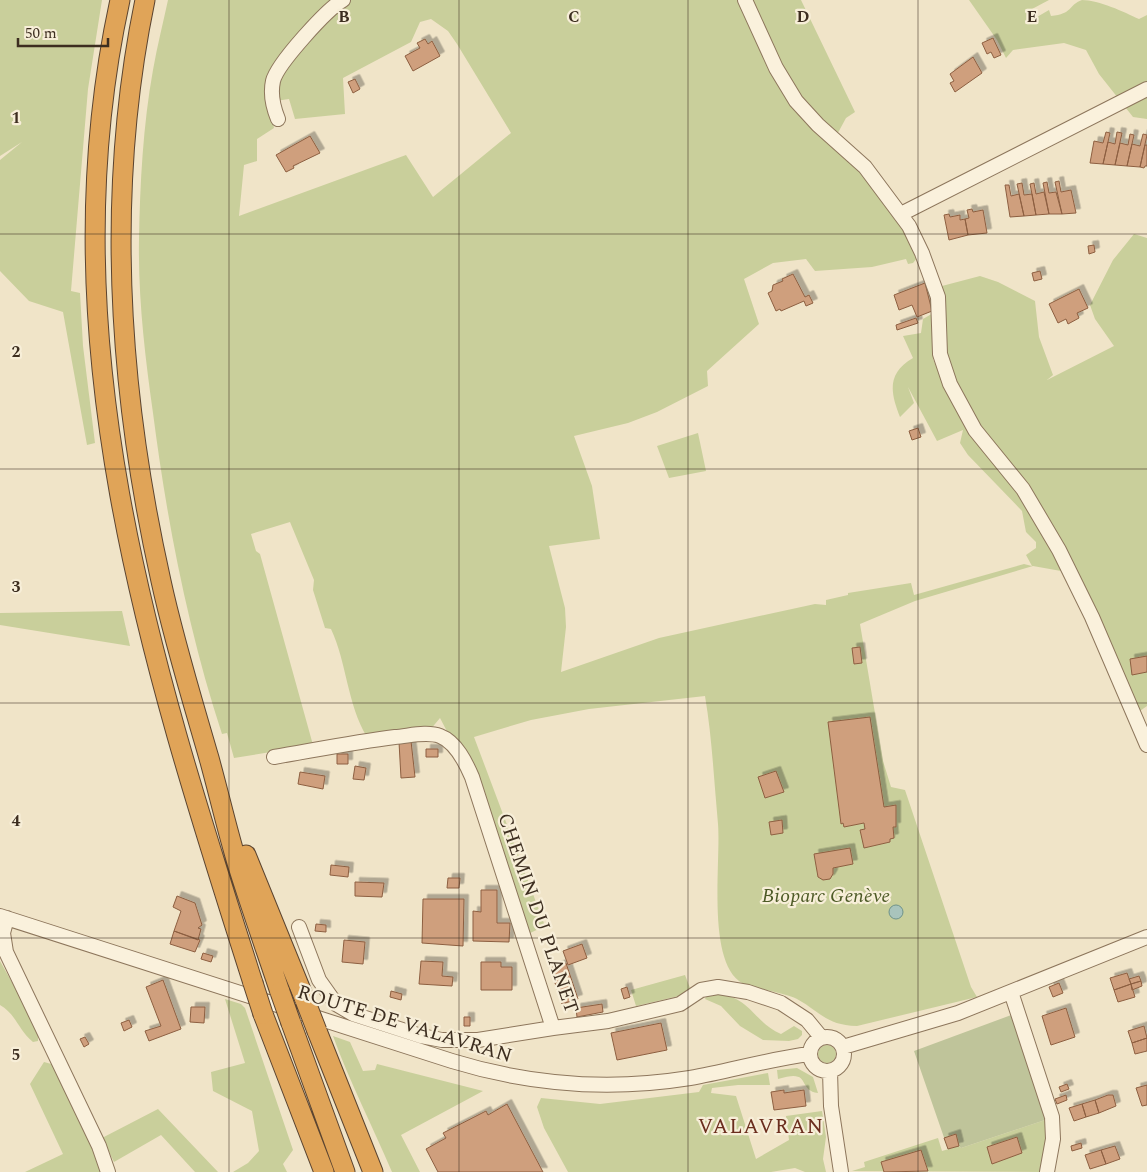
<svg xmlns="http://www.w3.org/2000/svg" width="1147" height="1172" font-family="Spectral,serif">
  <defs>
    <filter id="shadow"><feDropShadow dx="4.5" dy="-4.5" stdDeviation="0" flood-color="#0004"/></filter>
  </defs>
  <rect width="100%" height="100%" fill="#f0e4c8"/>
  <!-- green -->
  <path fill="#c9cf9b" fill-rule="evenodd" d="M0,0H102L88,89L71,291L80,293L83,346L95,443L87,445L63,312L29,301L0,271V160L22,142L0,156Z
    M168,0H801L855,112L846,118L833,142C866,177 901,211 918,257L913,263L908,264L906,259L872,267L815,271L806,259L773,263L744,279L759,324L707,371L708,386L657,412L628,423L574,436L592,486L600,539L549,546L565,608L566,627L561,672L659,638L815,604L826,605V600L848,595V593L911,583L914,595L1024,564L1032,566L1026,555L1036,548V542L1026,532L1022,511L968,455L960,443L963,430L937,441L908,387L914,403L900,417C890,392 887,373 913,358L903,336L921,333L923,319L935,312L933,359L942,380L980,446L991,461L1015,485L1050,547L1061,571L1033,566L915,601L860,624L883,761L891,787L905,790L971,987L977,997L857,1026C826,1025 822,1013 797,999C784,992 747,988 739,981C707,956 721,861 718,824C714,781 712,737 705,696L589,709L531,720L474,737L545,926L528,934L451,739L440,718L430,730L367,737C347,704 347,663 331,629L325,628L313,590L314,580L290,522L251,534L256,551L260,554L313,745L234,758L227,733L222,734C188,630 167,522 153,413C145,356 138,298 139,240C140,184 143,125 153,70C157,47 163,23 168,0ZM431,19L448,31L457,44L511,133L433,197L406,155L239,216L244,165L257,161V139L274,128L268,102L289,99L295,119L345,114L343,78L411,42L420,22Z
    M969,0H1049L1032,9L1037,17L1049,10L1051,16C1073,14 1068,5 1082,0C1099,0 1124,12 1139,19L1147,15V119L1133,117L1099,74L1086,50L1064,43L1013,50L1006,58L997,40Z
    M1134,234L1147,238V706L1137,713L1073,564L991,444L950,372C942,343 949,314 942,286L980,276L998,282L1035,301L1039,337L1053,375L1047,380L1114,346L1095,319L1090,305L1113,260Z
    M698,433L706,471L669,478L657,446Z
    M122,611L130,646L0,625V613Z
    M0,961L38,1029V1041L33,1042C19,1031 16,1014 0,1005Z
    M685,975L690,988L683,995L636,1006L631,990Z
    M708,993C752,994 750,1020 781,1034L794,1026L802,1031V1035L798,1039L789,1041L763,1040L740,1026L721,1006L705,999Z
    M225,999L241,1004L245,1008L293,1150L283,1164L287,1172H233L248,1163L259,1151L252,1111L213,1091L211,1072L245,1063Z
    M333,1036L350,1042L363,1071L375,1070L377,1064L483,1091L401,1135L420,1172H392C373,1127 350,1083 333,1036Z
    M818 1054a9 9 0 1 1 18 0a9 9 0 1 1-18 0Z
    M44,1062L55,1065L104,1172H25L63,1154L30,1084Z
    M797,1068L813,1077L818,1093C796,1090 813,1068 778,1079L777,1070Z
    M768,1073L770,1085H738L712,1088L711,1093L736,1096L756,1159L789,1140L786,1116L822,1111L826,1137L823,1159L826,1172H805L795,1168L771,1172H568L544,1128L537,1107L541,1098L600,1104L699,1092L703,1085Z
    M158,1109L218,1172H195L161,1135L114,1162L102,1138Z
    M1048,1119L1043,1172L852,1171L865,1167L864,1162L938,1138L942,1151L959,1146L961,1148Z"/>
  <!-- cemetery -->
  <path fill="#bfc49a" d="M1014,1014L1048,1119L961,1148L959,1146L948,1149L914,1051Z"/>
  <!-- water -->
  <path fill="#a9c4bc" stroke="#6f938a" d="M889 912a7 7 0 1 1 14 0a7 7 0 1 1-14 0Z"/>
  <!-- building -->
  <path fill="#cf9f7d" stroke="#8d5f41" filter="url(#shadow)" d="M993,38L1001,55L994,58L991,52L987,54L982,43Z
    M425,39L428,44L432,41L440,56L413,71L405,56L420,48L417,43Z
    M973,57L982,73L955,92L950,83L954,81L950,74Z
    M355,79L360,89L353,93L348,82Z
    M1106,132L1110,133L1103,164L1090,163L1094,141L1103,143Z
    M1117,132L1122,133L1115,165L1103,164L1108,142L1115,144Z
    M1130,134L1134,135L1127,166L1115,165L1120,143L1128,145Z
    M1143,134L1147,135L1140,167L1127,166L1132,144L1140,146Z
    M310,136L320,153L293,166L294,168L286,172L276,155Z
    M1145,145H1147V166H1145L1144,168L1140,167Z
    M1059,181L1061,192L1071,190L1076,213L1062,214L1055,182Z
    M1047,182L1049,193L1056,192L1062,214H1049L1043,183Z
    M1022,183L1024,195L1032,194L1036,215L1024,216L1017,184Z
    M1034,183L1036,194L1044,192L1049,214L1036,215L1030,184Z
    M1005,185H1009L1011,196L1019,194L1024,216L1010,217Z
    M972,209L973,212L983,210L987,233L968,235L965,219L969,218L967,210Z
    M949,214L950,217L960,215V220L965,219L968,235L949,240L944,215Z
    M1094,245L1095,252L1089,254L1088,246Z
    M1040,271L1042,279L1034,281L1032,273Z
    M793,274L805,297L809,295L813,303L806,306L804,301L781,311L780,309L776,311L768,293L772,291L773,285L783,281L782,279Z
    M925,283L932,311L917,317L912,305L899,310L894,295Z
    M1079,289L1088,308L1077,313L1079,318L1068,324L1066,319L1058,323L1049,304Z
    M916,318L918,323L897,330L896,325Z
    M918,428L921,437L912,440L909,431Z
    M860,647L862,663L854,664L852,648Z
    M1147,656V672L1132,675L1130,659Z
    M870,717L884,807L896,805V827H893L894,838L890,839V842L864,848L860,830L865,829L864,823L844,827L843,823L841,824L828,722Z
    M411,741L415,777L401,778L399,742Z
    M426,749H438V757H426Z
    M337,754H348V764H337Z
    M355,766L366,768L364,780L353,779Z
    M776,771L784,792L765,798L758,777Z
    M300,772L325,776L323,789L298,784Z
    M782,820L783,833L771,835L769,822Z
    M850,848L853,864L833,868V874L830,879L823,880L818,877L814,854Z
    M331,865L349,867L348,877L330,875Z
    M448,878H460L459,888H447Z
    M355,882L384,883L382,897L355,896Z
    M481,890H497V923H510L509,942L473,941V911L481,912Z
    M177,896L195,903L202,925L198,928L201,929L198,940L174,931L181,911L173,907Z
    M423,899H464L463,946L422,943Z
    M316,924L326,925V932L315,931Z
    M174,931L200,940L195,952L170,944Z
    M344,940L365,942L363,964L342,962Z
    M582,944L587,958L568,965L563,951Z
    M203,953L213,956L211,962L201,959Z
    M421,961L443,962L442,976L453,977L452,986L419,984Z
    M481,962H501V967H512V990H481Z
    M566,963L578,999L562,1004L550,968Z
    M1127,973L1131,984L1114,990L1110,978Z
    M1139,976L1141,981L1131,984L1129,979Z
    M163,980L181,1029L149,1041L145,1031L161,1026L146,987Z
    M1141,981L1142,986L1132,990L1131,984Z
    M1059,983L1063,993L1053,997L1049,987Z
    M1131,984L1135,997L1118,1002L1114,990Z
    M627,987L630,997L624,999L621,989Z
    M391,991L402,994L401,1000L390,997Z
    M602,1004L603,1012L577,1017L576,1008Z
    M191,1007H205L204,1023L190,1022Z
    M1066,1008L1075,1037L1051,1045L1042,1016Z
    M464,1017H470V1026H464Z
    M129,1020L132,1027L124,1031L121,1023Z
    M661,1023L667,1050L617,1060L611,1033Z
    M1144,1026L1147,1038L1132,1043L1128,1031Z
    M85,1037L89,1044L84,1047L80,1039Z
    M1147,1038V1051L1135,1054L1132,1043Z
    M1067,1084L1069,1089L1061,1092L1059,1087Z
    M1147,1085V1105L1142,1106L1136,1088Z
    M784,1090V1093L804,1090L806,1106L774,1110L771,1092Z
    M1066,1095L1067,1100L1057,1104L1055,1099Z
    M1108,1095H1113L1116,1106L1099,1113L1095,1100Z
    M1095,1100L1099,1113L1086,1117L1082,1104Z
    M507,1104L543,1172H438L426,1149L446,1138L443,1133L486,1111L488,1115Z
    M1082,1104L1086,1117L1074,1121L1069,1108Z
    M956,1134L959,1146L948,1149L944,1138Z
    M1017,1137L1022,1153L992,1164L987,1147Z
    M1081,1143L1082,1148L1072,1151L1071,1146Z
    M1115,1146L1120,1159L1106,1164L1101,1150Z
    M921,1150L928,1171L884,1172L881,1162Z
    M1101,1150L1106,1164L1090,1169L1085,1155Z"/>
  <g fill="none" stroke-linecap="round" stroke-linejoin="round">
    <!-- minor casing -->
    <g stroke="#8d765c" stroke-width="16">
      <path id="minor" d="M745,0L776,68L796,101L818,125L865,167L909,226L922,253L938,297L940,354L950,384L975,430L1023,489L1059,550L1092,617L1147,745
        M278,119C273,107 270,95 273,81C277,64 327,9 343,0
        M901,214L1147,89
        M274,757C315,750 355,742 395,737C409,736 427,731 440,736C456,742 466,763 472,777L553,1028L608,1021L680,1004L701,990L718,987L748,992L781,1003L807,1020L821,1037
        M0,916L452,1061C530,1085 609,1091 690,1078C730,1071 769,1059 810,1054
        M7,918L3,933L6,952L99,1146L108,1172
        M299,927L319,980L336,1004L353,1014L421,1036L442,1040H478L553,1028
        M1011,992L1052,1117L1053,1139L1047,1172
        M810 1054a17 17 0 1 1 34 0a17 17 0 1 1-34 0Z
        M843,1047L958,1013L1147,937
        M830,1071L831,1106L841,1172"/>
    </g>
    <!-- highway casing -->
    <g stroke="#5b4430" stroke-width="21">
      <path id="highway" d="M120,0C46,339 151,663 253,983
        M145,0C105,193 118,389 161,581C174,641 192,699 209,758C219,794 227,830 238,866C251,908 266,950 280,992
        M246,855L305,1000
        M263,1014L324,1172
        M291,1023L345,1172
        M317,1031L373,1172"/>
    </g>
    <!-- minor -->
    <use href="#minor" stroke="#faf1dc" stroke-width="14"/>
    <!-- highway -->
    <use href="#highway" stroke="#e0a458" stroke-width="19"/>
    <!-- highway-bridge casing -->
    <g stroke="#5b4430" stroke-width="21" stroke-linecap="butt">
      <path id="highway-bridge" d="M253,983L263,1014
        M280,992L291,1023
        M305,1000L317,1031"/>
    </g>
    <!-- highway-bridge -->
    <use href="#highway-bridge" stroke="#e0a458" stroke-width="19"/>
  </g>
  <!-- grid -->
  <path fill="none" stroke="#3d2e20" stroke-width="1" stroke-opacity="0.55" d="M229,0V1172M459,0V1172M688,0V1172M918,0V1172M0,234H1147M0,469H1147M0,703H1147M0,938H1147"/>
  <g text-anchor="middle" stroke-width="4.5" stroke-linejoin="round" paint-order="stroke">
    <!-- park labels -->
    <g font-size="20" font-style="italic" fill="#4d5a26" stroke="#f7eed8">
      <text x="826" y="902">Bioparc Genève</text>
    </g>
    <!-- street labels -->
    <g font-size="20" fill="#3d2e20" stroke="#f7eed8">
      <text transform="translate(539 913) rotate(71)" y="7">CHEMIN DU PLANET</text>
      <text transform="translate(405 1023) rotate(17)" y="7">ROUTE DE VALAVRAN</text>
    </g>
    <!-- neighbourhood labels -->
    <g font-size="21" letter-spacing="1" fill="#6b2e1e" stroke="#f7eed8">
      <text x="761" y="1133">VALAVRAN</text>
    </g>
  </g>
  <g font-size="16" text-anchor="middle" font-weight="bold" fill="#3d2e20" stroke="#f7eed8" stroke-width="4.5" stroke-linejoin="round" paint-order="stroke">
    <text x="344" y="22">B</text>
    <text x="574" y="22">C</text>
    <text x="803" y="22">D</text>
    <text x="1032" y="22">E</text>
    <text x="16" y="123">1</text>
    <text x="16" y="357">2</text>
    <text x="16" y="592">3</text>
    <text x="16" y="826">4</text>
    <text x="16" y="1060">5</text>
  </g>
  <!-- scale -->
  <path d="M18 38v8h90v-8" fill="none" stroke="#3d2e20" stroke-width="2.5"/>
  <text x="25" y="38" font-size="15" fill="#3d2e20" stroke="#f7eed8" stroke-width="4" paint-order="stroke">50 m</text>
</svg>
